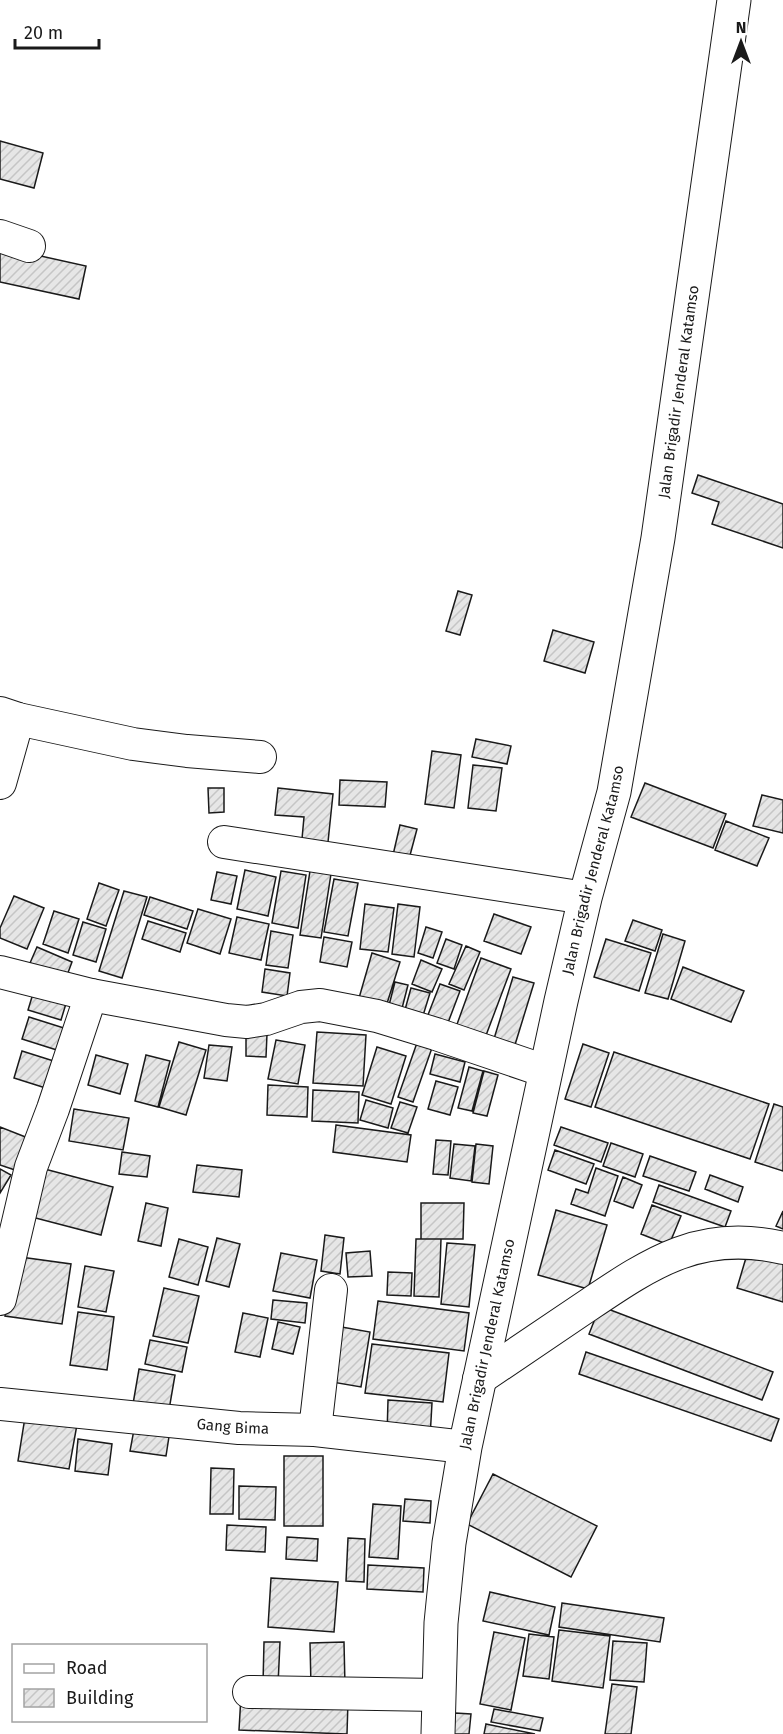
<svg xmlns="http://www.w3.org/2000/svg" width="783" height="1734" font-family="'Fira Sans',sans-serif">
  <defs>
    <pattern id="building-hatch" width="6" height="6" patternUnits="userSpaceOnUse" patternTransform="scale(1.5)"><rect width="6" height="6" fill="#e6e6e6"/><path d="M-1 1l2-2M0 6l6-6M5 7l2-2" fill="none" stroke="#c5c5c5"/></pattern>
  </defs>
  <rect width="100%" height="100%" fill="#fff"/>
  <!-- building -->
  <path fill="url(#building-hatch)" stroke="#1a1a1a" stroke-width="1.5" d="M0,141L43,153L34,188L0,179Z
    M0,247L86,266L79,299L0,282Z
    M698,475L783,504V548L712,524L719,502L692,493Z
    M458,591L472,595L460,635L446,631Z
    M553,630L594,642L585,673L544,661Z
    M476,739L511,746L507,764L472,757Z
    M432,751L461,755L454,808L425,804Z
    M473,765L502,768L496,811L468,808Z
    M340,780L387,782L385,807L339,805Z
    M645,783L726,814L713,848L631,817Z
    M208,788H224V812L209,813Z
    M278,788L333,794L328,842L302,839L304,817L275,815Z
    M762,795L783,800V833L753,826Z
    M726,821L769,838L757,866L715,850Z
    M400,825L417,829L409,859L393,855Z
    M245,870L276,877L268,916L237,909Z
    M281,871L306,875L298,928L272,923Z
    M310,871L331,874L321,938L300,935Z
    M217,872L237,876L231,904L211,900Z
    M334,879L358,883L348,936L324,932Z
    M99,883L119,890L106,926L87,919Z
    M124,891L147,897L122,978L99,971Z
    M14,896L44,908L27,949L0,938V928Z
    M150,897L193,911L187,929L144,915Z
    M365,904L394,908L388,952L360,949Z
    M398,904L420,907L414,957L392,954Z
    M198,909L231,919L220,954L187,943Z
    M54,911L79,919L68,953L43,944Z
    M494,914L531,927L521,954L484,941Z
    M237,917L269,924L261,960L229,953Z
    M633,920L662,930L655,951L625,941Z
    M148,921L186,933L180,952L142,939Z
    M83,922L106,929L96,962L73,955Z
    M426,927L442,932L433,958L418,953Z
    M271,931L293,935L288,968L266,965Z
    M663,934L685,941L668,999L645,993Z
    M324,937L352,942L347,967L320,962Z
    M446,939L462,945L454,969L437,963Z
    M606,939L651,953L639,991L594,977Z
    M466,946L480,952L464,990L449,984Z
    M37,947L72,962L66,978L30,963Z
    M372,953L400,962L384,1013L357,1005Z
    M481,958L511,969L485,1038L456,1027Z
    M421,960L442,969L432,992L412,984Z
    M683,967L744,991L731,1022L671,999Z
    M265,969L290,973L287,996L262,992Z
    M513,977L534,983L514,1048L493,1042Z
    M395,982L408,985L400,1016L387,1013Z
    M440,984L460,991L446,1028L426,1020Z
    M35,987L68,997L61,1020L28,1010Z
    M411,988L430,993L421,1022L403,1017Z
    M29,1017L67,1029L60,1051L22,1039Z
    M317,1032L366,1035L363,1086L313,1083Z
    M246,1034H267L266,1057L246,1056Z
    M276,1040L305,1045L298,1084L268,1079Z
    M418,1040L433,1045L413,1102L398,1097Z
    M179,1042L206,1050L186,1115L159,1107Z
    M583,1044L609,1053L591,1107L565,1099Z
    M209,1045L232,1047L227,1081L204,1078Z
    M377,1047L406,1056L391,1104L362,1095Z
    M22,1051L60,1063L52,1090L14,1078Z
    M614,1052L769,1104L750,1159L595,1107Z
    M435,1054L465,1062L460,1082L430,1074Z
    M96,1055L128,1064L120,1094L88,1085Z
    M146,1055L170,1061L158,1107L135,1101Z
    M469,1067L483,1071L472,1111L458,1108Z
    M484,1071L498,1075L487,1116L473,1113Z
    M436,1081L458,1087L450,1115L428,1109Z
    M268,1085L308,1087L307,1117L267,1115Z
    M313,1090L359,1092L358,1123L312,1121Z
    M366,1100L393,1108L388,1128L360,1120Z
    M400,1102L417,1107L408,1133L391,1128Z
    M774,1104L783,1107V1171L755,1162Z
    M74,1109L129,1118L123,1150L69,1141Z
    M336,1125L411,1135L407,1162L333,1152Z
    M0,1127L28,1138L15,1170L0,1165Z
    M561,1127L608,1143L601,1162L554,1145Z
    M436,1140L451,1141L448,1175L433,1174Z
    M611,1143L643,1154L635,1177L603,1166Z
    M454,1144L475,1146L471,1181L450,1178Z
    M476,1144L493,1146L489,1184L472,1182Z
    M555,1150L594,1164L586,1184L548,1170Z
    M122,1152L150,1156L147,1177L119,1174Z
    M650,1156L696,1172L689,1191L643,1176Z
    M197,1165L242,1170L239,1197L193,1192Z
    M37,1167L113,1187L101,1235L24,1215Z
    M596,1168L618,1176L605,1216L571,1204L576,1189L588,1193Z
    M0,1169L11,1175L0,1193Z
    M710,1175L743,1187L738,1202L705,1189Z
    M623,1177L642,1185L633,1208L614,1201Z
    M659,1185L731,1211L725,1227L653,1202Z
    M146,1203L168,1208L161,1246L138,1241Z
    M421,1203H464L463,1239H421Z
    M652,1205L681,1216L669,1245L641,1234Z
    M556,1210L607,1225L588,1289L538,1275Z
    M783,1211V1229L776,1226Z
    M325,1235L344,1238L340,1274L321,1271Z
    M217,1238L240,1244L229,1287L206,1281Z
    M179,1239L208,1247L198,1285L169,1277Z
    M416,1239H441L439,1297L414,1296Z
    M447,1243L475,1245L469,1307L441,1304Z
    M370,1251L372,1276L348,1277L346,1253Z
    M748,1251L783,1262V1302L737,1288Z
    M281,1253L317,1260L310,1298L273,1291Z
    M13,1256L71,1264L62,1324L5,1316Z
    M85,1266L114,1271L106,1312L78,1307Z
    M388,1272L412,1273L411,1296L387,1295Z
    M164,1288L199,1296L188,1343L153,1336Z
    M273,1300L307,1303L305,1323L271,1319Z
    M378,1301L469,1313L464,1351L373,1339Z
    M600,1306L773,1372L762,1400L589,1334Z
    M78,1312L114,1317L107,1370L70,1365Z
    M243,1313L268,1318L260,1357L235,1352Z
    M278,1322L300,1327L293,1354L272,1349Z
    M336,1326L370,1332L361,1387L326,1381Z
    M150,1340L187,1347L182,1372L145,1364Z
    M372,1344L449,1353L443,1402L365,1393Z
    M586,1352L779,1419L771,1441L579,1374Z
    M139,1369L175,1375L169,1410L133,1404Z
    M388,1400L432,1403L430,1438L387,1436Z
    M26,1411L78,1419L69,1469L18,1461Z
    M135,1424L170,1430L166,1456L130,1451Z
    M78,1439L112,1444L108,1475L75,1471Z
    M284,1456H323V1526H284Z
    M211,1468L234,1469L233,1514H210Z
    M493,1474L597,1526L571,1577L467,1524Z
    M239,1486L276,1487L275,1520L239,1519Z
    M405,1499L431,1501L430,1523L403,1521Z
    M373,1504L401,1506L398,1559L369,1557Z
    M227,1525L266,1527L265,1552L226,1550Z
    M287,1537L318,1539L317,1561L286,1559Z
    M348,1538L365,1539L364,1582L346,1581Z
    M368,1565L424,1568L423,1592L367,1589Z
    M271,1578L338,1582L334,1632L268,1627Z
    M490,1592L555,1607L549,1635L483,1621Z
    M562,1603L664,1618L660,1642L559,1627Z
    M559,1630L610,1636L603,1688L552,1681Z
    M494,1632L525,1638L511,1710L480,1704Z
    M529,1634L554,1637L549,1679L523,1676Z
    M613,1641L647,1643L644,1682L610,1680Z
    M264,1642H280L278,1685L263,1684Z
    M344,1642L345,1686H311L310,1643Z
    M612,1684L637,1687L631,1734H605Z
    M241,1696L348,1701L347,1734L239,1730Z
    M494,1709L543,1718L540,1731L491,1722Z
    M455,1713L471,1714L469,1734H454Z
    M486,1724L535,1734H484Z"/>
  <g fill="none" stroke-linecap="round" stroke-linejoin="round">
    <!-- minor casing -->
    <g stroke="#1a1a1a" stroke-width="34">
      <g id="minor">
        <path d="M0,236L29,246"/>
        <path d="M0,713L18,719L133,744L187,751L260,757"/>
        <path d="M0,783L18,719"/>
        <path d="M224,842L585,898"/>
        <path d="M0,972L91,995L226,1020L247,1022L266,1019L301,1007L320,1005L377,1016L436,1034L545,1071"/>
        <path d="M0,1299L31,1167L53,1109L91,995"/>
        <path d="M479,1379C513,1356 547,1333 581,1310C648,1265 698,1228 783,1248"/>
        <path id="s1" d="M0,1404L239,1428L315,1430L465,1447"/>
        <path d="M315,1430L331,1290"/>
        <path d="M249,1692L438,1695"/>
      </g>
    </g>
    <!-- major casing -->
    <g stroke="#1a1a1a" stroke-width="35">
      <g id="major">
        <path id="s2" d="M438,1734L441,1623L449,1543L465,1447L561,1001L585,898L614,792L658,538L734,0"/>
      </g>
    </g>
    <!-- minor -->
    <use href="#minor" stroke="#fff" stroke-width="32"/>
    <!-- major -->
    <use href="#major" stroke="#fff" stroke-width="33"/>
  </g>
  <g text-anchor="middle" stroke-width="4.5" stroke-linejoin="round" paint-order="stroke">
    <!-- street labels -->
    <g font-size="15" fill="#1a1a1a" stroke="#fff">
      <text dy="5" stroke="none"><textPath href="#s2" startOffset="1366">Jalan Brigadir Jenderal Katamso</textPath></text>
      <text dy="5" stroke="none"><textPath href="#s2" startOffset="880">Jalan Brigadir Jenderal Katamso</textPath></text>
      <text dy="5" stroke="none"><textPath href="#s2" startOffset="394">Jalan Brigadir Jenderal Katamso</textPath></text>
      <text dy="5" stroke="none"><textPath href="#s1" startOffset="234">Gang Bima</textPath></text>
    </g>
  </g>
  <!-- legend -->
  <rect x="12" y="1644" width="195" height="78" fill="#ffffff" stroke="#a3a3a3" stroke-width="1.5"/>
  <rect x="24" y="1664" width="30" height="9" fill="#ffffff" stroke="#a3a3a3" stroke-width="1.5"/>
  <text x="66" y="1674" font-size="18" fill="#1a1a1a">Road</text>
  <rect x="24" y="1689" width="30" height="18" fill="url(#building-hatch)" stroke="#a3a3a3" stroke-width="1.5"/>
  <text x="66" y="1704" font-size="18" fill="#1a1a1a">Building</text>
  <!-- north arrow -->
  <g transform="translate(741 42)" stroke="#ffffff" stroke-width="4.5" paint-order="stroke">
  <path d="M0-4.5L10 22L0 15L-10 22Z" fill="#1a1a1a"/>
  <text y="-9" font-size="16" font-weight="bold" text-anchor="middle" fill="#1a1a1a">N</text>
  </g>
  <!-- scale -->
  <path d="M15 39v9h84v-9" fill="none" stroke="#1a1a1a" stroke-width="3"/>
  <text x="24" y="39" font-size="18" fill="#1a1a1a" stroke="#ffffff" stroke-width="4.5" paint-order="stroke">20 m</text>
</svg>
